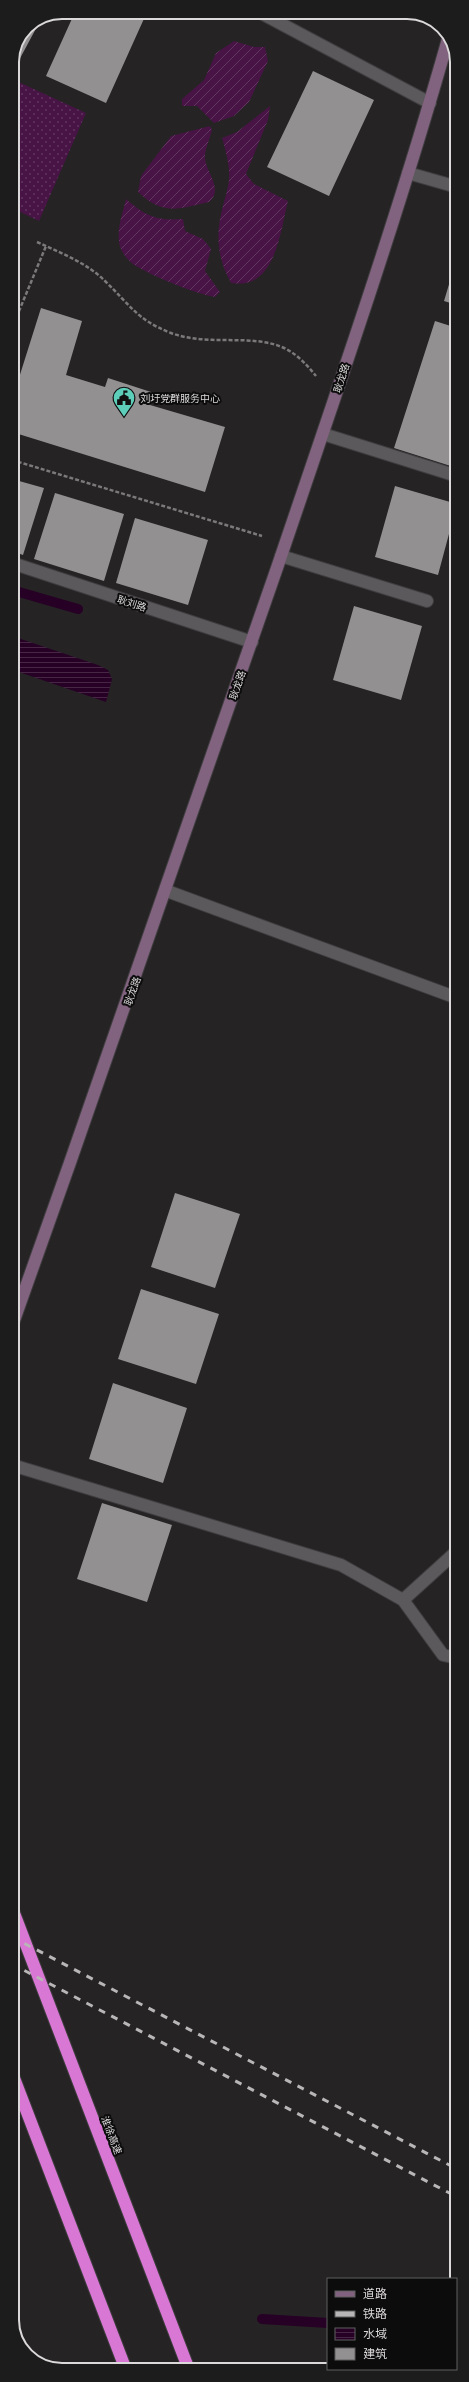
<svg xmlns="http://www.w3.org/2000/svg" width="469" height="2382" font-family="'Open Sans','Noto Sans SC',sans-serif">
  <defs>
    <pattern id="grass-dots" width="8" height="8" patternUnits="userSpaceOnUse"><rect width="8" height="8" fill="#471445"/><path d="M2 2h.1M6 6h.1" fill="none" stroke="#61365f" stroke-width="1.8" stroke-linecap="round"/></pattern>
    <pattern id="garden-furrows" width="10" height="10" patternUnits="userSpaceOnUse"><rect width="10" height="10" fill="#471445"/><path d="M-1 1l2-2M0 10L10 0M9 11l2-2" fill="none" stroke="#61365f"/></pattern>
    <pattern id="water-rules" width="6" height="5" patternUnits="userSpaceOnUse"><rect width="6" height="5" fill="#270026"/><path d="M0 2.5h6" fill="none" stroke="#462545"/></pattern>
  </defs>
  <rect width="100%" height="100%" fill="#252324"/>
  <!-- grass -->
  <path fill="url(#grass-dots)" d="M12,79L86,113L39,221L12,208Z"/>
  <!-- garden -->
  <path fill="url(#garden-furrows)" d="M234,41L254,47H265L268,61L249,102L234,116L214,123L197,106H182V99L204,80L216,53Z
    M270,106L268,120L246,174L254,184L288,201C280,233 275,291 231,283C218,260 215,236 222,210C224,200 228,190 229,180C230,166 226,152 222,138L237,132Z
    M210,126L212,130C210,138 206,147 205,155C204,172 225,188 209,202C179,209 163,216 138,192L141,176L171,136Z
    M126,199C146,216 156,221 183,219L185,231L203,239L211,249L205,271L220,292L215,297C196,294 149,275 133,264C126,259 119,249 119,241C117,227 123,212 126,199Z"/>
  <!-- water -->
  <path fill="url(#water-rules)" d="M12,636L98,665L108,670L112,679L106,702L19,672L12,671Z"/>
  <g fill="none" stroke-linecap="round" stroke-linejoin="round">
    <!-- stream -->
    <path stroke="#270026" stroke-width="10" d="M12,590L78,609
      M262,2319L328,2323"/>
  </g>
  <!-- building -->
  <path fill="#939092" d="M75,12H147L106,103L46,76Z
    M40,21L17,64L12,62L27,27Z
    M313,71L374,100L329,196L267,167Z
    M456,261H457V305L444,301Z
    M41,308L82,321L66,375L105,387L108,378L154,393L150,405L225,427L205,492L12,432V400Z
    M435,321L457,328V468L394,448Z
    M12,479L44,488L23,555L12,551Z
    M395,486L457,504L438,575L375,557Z
    M55,493L124,514L104,581L34,559Z
    M135,518L208,540L188,605L116,583Z
    M354,606L422,626L401,700L333,680Z
    M175,1193L240,1214L215,1288L151,1267Z
    M141,1289L219,1314L196,1384L118,1359Z
    M113,1383L187,1408L163,1483L89,1459Z
    M102,1503L172,1525L147,1602L77,1579Z"/>
  <g fill="none" stroke-linecap="round" stroke-linejoin="round">
    <!-- lane casing -->
    <g stroke="#3f3d3f" stroke-width="14">
      <path id="lane" d="M259,12L430,103
        M408,173L457,187
        M281,556L427,601
        M12,1465L341,1565L403,1600L443,1655L457,1658
        M403,1600L457,1551"/>
    </g>
    <!-- street casing -->
    <g stroke="#3f3d3f" stroke-width="14">
      <path id="street" d="M323,434L457,476
        M12,563L252,642
        M167,891L457,998"/>
    </g>
    <!-- secondary casing -->
    <g stroke="#3f3d3f" stroke-width="14">
      <path id="secondary" d="M12,1326C102,1073 191,820 278,565C337,391 398,216 448,39"/>
    </g>
    <!-- highway casing -->
    <g stroke="#3f3d3f" stroke-width="14">
      <path id="highway" d="M12,1908L189,2370
        M12,2073L126,2370"/>
    </g>
    <!-- path -->
    <path stroke="#7b797a" stroke-width="2.5" stroke-dasharray="4 2" stroke-linecap="butt" d="M37,242C61,253 87,263 105,281C130,305 137,320 171,333C208,347 252,333 284,348C297,354 307,365 316,376
      M12,328L46,246
      M12,460L262,536"/>
    <!-- lane -->
    <use href="#lane" stroke="#5b595b" stroke-width="12"/>
    <!-- street -->
    <use href="#street" stroke="#5b595b" stroke-width="12"/>
    <!-- secondary -->
    <use href="#secondary" stroke="#81627f" stroke-width="12"/>
    <!-- highway -->
    <use href="#highway" stroke="#d977d4" stroke-width="12"/>
    <!-- rail -->
    <path stroke="#b8b6b7" stroke-width="3" stroke-dasharray="7 7" stroke-linecap="butt" d="M12,1937L457,2169
      M12,1964L457,2197"/>
  </g>
  <!-- icons -->
  <defs>
    <g id="civic-pin" transform="scale(1.15)"><path d="M0 17L-7.5 6A9.5 9.5 0 1 1 7.5 6Z" fill="#5dceb9" stroke="#0d0c0d"/><path d="M-.6-6.5H3V-4.5H.6V-3L4-1V1h2V6H-6V1h2V-1L-.6-3ZM-1.2 2.5V6h2.4V2.5Z" fill="#111"/></g>
  </defs>
  <g fill-rule="evenodd">
    <use href="#civic-pin" x="124" y="398"/>
  </g>
  <g text-anchor="middle" stroke-width="4" stroke-linejoin="round" paint-order="stroke">
    <!-- street labels -->
    <g font-size="10" fill="#dbd9da" stroke="#0d0c0d">
      <text transform="translate(341 378) rotate(-72)" y="4">耿龙路</text>
      <text transform="translate(132 603) rotate(18)" y="4">耿刘路</text>
      <text transform="translate(237 685) rotate(-71)" y="4">耿龙路</text>
      <text transform="translate(132 991) rotate(-70)" y="4">耿龙路</text>
      <text transform="translate(112 2135) rotate(69)" y="4">淮徐高速</text>
    </g>
    <!-- poi labels -->
    <g font-size="10" fill="#dbd9da" stroke="#0d0c0d" text-anchor="start">
      <text x="140" y="402">刘圩党群服务中心</text>
    </g>
  </g>
  <!-- crop -->
  <path d="M0 0H469V2382H0ZM62 19H407A43 43 0 0 1 450 62V2320A43 43 0 0 1 407 2363H62A43 43 0 0 1 19 2320V62A43 43 0 0 1 62 19Z" fill="#1d1c1d" fill-rule="evenodd"/>
  <path fill="none" stroke="#dbd9da" stroke-width="2" d="M62 19H407A43 43 0 0 1 450 62V2320A43 43 0 0 1 407 2363H62A43 43 0 0 1 19 2320V62A43 43 0 0 1 62 19Z"/>
  <!-- legend -->
  <rect x="327" y="2278" width="130" height="92" fill="#0d0c0d" stroke="#5f5e5f"/>
  <rect x="335" y="2291" width="20" height="6" fill="#81627f" stroke="#5f5e5f"/>
  <text x="363" y="2298" font-size="12" fill="#dbd9da">道路</text>
  <rect x="335" y="2311" width="20" height="6" fill="#b8b6b7" stroke="#5f5e5f"/>
  <text x="363" y="2318" font-size="12" fill="#dbd9da">铁路</text>
  <rect x="335" y="2328" width="20" height="12" fill="url(#water-rules)" stroke="#5f5e5f"/>
  <text x="363" y="2338" font-size="12" fill="#dbd9da">水域</text>
  <rect x="335" y="2348" width="20" height="12" fill="#939092" stroke="#5f5e5f"/>
  <text x="363" y="2358" font-size="12" fill="#dbd9da">建筑</text>
</svg>
